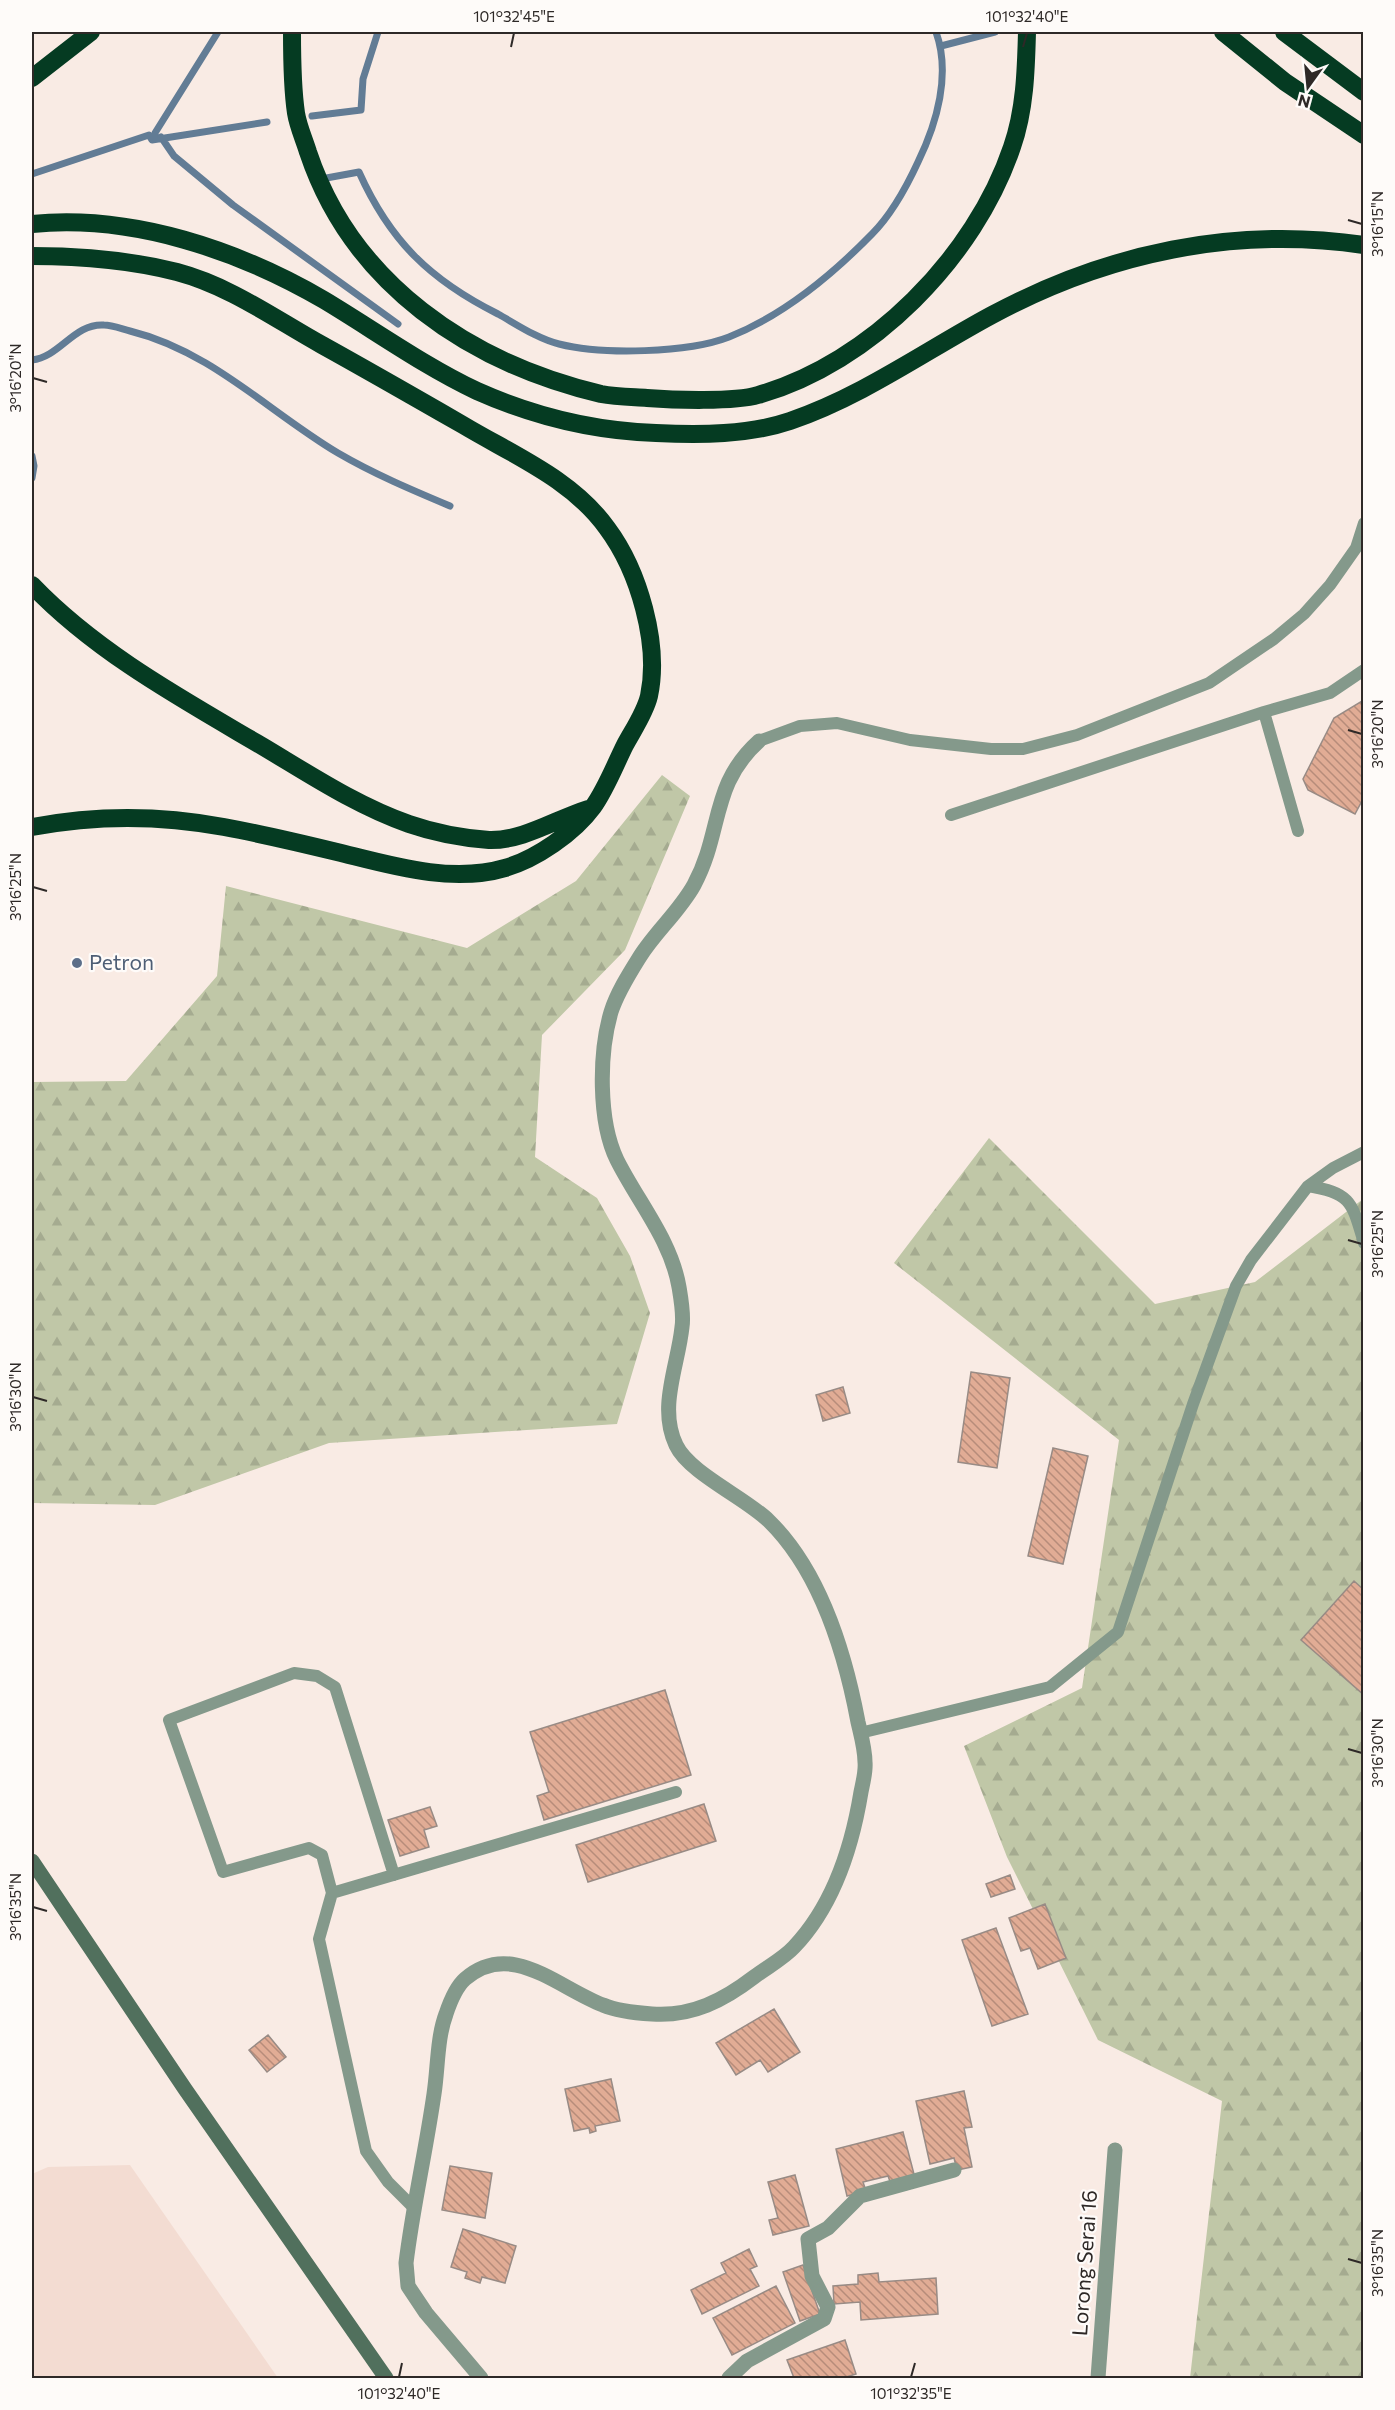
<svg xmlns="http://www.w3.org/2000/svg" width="1395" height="2410" font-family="Commissioner,sans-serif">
  <defs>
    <pattern id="forest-firs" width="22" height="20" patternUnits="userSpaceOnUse" patternTransform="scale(1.5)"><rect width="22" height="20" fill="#c0c7a7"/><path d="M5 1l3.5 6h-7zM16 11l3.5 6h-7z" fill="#a5ab90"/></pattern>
    <pattern id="building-back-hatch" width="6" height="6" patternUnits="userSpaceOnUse" patternTransform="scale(1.5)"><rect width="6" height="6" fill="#e1ac95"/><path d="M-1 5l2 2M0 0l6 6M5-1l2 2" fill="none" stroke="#b78c7a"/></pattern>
  </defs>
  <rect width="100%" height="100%" fill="#f9ebe4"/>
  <!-- built -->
  <path fill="#f3dcd2" d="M130,2165L278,2378H32V2174L48,2167Z"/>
  <!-- forest -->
  <path fill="url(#forest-firs)" d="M662,775L690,796L625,950L542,1035L535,1157L597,1198L630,1256L650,1313L617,1424L329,1443L155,1505L32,1503V1082L126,1081L217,976L226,886L467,948L576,881Z
    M989,1138L1155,1304L1255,1282L1363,1199V2378H1190L1222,2101L1098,2040L1007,1857L964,1746L1082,1688L1119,1440L894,1263Z"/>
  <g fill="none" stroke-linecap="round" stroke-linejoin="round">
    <!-- stream -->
    <path stroke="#627c95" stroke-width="7" d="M941,46L995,32
      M312,116L361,110L363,79L378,32
      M161,137L174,156L233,205L398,324
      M155,139V133L218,32
      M32,174L149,135L152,140L267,122
      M321,179L359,172C390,241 430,280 498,314C516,324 538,339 559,344C602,355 688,353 729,337C782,316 832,275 872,234C892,214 906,188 918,162C937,123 951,74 936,32
      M32,360C60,357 74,323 104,325C112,325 122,329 130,331C211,351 269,412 338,453C374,474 412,490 450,506
      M32,456L34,466L32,478"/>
  </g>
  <!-- building -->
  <path fill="url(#building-back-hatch)" stroke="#988b85" stroke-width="1.5" d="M1362,701L1364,797L1355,814L1308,790L1303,779L1334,718Z
    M971,1372L1010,1378L997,1468L958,1462Z
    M843,1387L850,1413L823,1421L816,1395Z
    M1053,1448L1088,1456L1063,1564L1028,1556Z
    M1354,1581L1364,1590V1695L1301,1640Z
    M665,1690L691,1775L544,1820L537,1796L549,1792L530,1732Z
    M704,1804L716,1841L588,1882L576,1845Z
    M430,1807L437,1826L424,1830L429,1847L400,1856L388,1820Z
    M1010,1875L1015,1889L991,1897L986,1884Z
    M1045,1904L1066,1958L1038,1969L1030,1948L1021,1951L1009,1918Z
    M996,1928L1028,2014L992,2026L962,1940Z
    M774,2009L800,2052L768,2072L760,2060L736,2075L716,2043Z
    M268,2035L286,2057L267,2072L249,2050Z
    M611,2079L620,2121L595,2126L596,2131L590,2133L589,2128L574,2131L565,2089Z
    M964,2091L972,2127L964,2128L972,2167L957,2170L954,2158L930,2164L916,2101Z
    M903,2132L915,2178L891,2184L888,2176L863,2182L866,2191L847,2196L836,2149Z
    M450,2166L492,2173L485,2218L442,2210Z
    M795,2175L809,2226L773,2235L769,2220L778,2218L768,2182Z
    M463,2229L516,2246L505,2283L482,2277L480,2283L465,2278L467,2272L451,2267Z
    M749,2249L757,2266L750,2269L759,2286L702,2314L691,2290L726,2273L721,2263Z
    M803,2265L820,2314L800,2321L783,2272Z
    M878,2273L879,2282L936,2278L938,2314L861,2320L860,2302L834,2304L833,2286L858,2284V2275Z
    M776,2286L795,2323L732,2355L713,2318Z
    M845,2340L856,2374L843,2378H794L787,2360Z"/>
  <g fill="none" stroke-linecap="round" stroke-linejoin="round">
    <!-- lane -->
    <path stroke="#84998b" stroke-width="12" d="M759,741L800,726L837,723L910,740L991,749H1023L1077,735L1209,683L1274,639L1304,614L1330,585L1356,548L1364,523
      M951,815L1264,712
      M1298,831L1264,712L1330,693L1364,670
      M1308,1186C1352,1193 1352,1203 1364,1243
      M860,1733L1050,1687L1118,1632L1193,1404L1236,1286L1251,1260L1308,1186L1333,1168L1364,1152
      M332,1893L322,1855L309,1848L223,1872L169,1720L294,1673L317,1676L335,1687L394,1875
      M414,2208L388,2182L366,2151L319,1939L332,1893L676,1792"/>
    <!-- street -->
    <path stroke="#84998b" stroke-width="15" d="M481,2378L426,2313L408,2286L406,2263C413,2206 426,2150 434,2094C438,2068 437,2038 446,2014C450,2002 456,1987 465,1979C511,1939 558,1988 603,2005C617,2011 637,2013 652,2014C692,2017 724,2000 754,1977C767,1967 783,1959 794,1947C834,1905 852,1847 861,1792C863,1782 866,1771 865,1762C865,1749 861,1735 858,1722C845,1653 821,1572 769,1521C746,1498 689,1473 676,1445C658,1407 678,1366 682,1327C684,1315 681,1299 679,1287C671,1240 638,1202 617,1160C598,1121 599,1053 611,1012C617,993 629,974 639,958C655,932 679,912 694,885C723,831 710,785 759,741
      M729,2378L747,2361L824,2319L828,2307L812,2276L808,2239L828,2228L860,2196L954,2170
      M1098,2378L1115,2150"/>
    <!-- secondary -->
    <path stroke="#51705d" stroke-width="15" d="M32,1861L185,2089L386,2378"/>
    <!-- highway -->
    <path stroke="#053b22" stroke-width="18" d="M292,32C292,59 292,86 296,113C298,126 304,139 308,152C352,284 470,363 601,394C616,397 632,397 647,398C673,400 735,402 758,395C871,363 975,257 1012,147C1025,110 1026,70 1027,32
      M1223,32L1285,82L1364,135
      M1284,32L1364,92
      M32,78L91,32
      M32,224C132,214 238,250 324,300C374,330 424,366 477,391C533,416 595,431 656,433C700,435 749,435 790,421C863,396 925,351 992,315C1107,253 1234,226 1364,245
      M32,256C81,256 130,260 177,272C230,286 275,319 322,345C369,371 416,398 463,425C513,455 572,479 607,528C639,571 660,644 649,696C645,713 633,730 625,745C615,765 606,789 593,807C574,833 536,859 505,868C451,884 390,865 337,852C300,843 262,834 224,827C160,815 95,815 32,827
      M32,585C96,652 182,699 262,746C309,774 357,806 409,824C435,833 462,838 489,840C523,841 556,819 588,809"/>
  </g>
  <!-- ticks -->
  <path fill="none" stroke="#2e2927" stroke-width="2" d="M511,47L514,33M1023,47L1027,33M1348,220L1362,224M33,378L47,382M1348,730L1362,734M33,887L47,891M1348,1240L1362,1244M33,1397L47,1401M1348,1749L1362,1753M33,1907L47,1911M1348,2259L1362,2263M399,2377L402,2363M911,2377L915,2363"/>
  <!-- markers -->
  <circle fill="#5c6f8a" stroke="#fefbf9" stroke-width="2" cx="77" cy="963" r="6"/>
  <g text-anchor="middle" stroke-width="4.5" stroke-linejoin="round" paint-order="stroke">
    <!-- service labels -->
    <g font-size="21" fill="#4e5e75" stroke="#fefbf9" text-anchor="start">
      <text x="89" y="970">Petron</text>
    </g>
    <!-- street labels -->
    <g font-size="21" fill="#2e2927" stroke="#fefbf9">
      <text transform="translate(1085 2263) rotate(-86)" y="7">Lorong Serai 16</text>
    </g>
  </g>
  <!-- border -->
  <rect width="1395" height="2410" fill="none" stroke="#fefbf9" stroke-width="66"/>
  <!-- north arrow -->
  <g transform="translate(1308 87) rotate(195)" stroke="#fefbf9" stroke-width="4.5" paint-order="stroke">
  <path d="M0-4.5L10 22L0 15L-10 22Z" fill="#2e2927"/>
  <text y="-9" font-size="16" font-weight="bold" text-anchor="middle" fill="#2e2927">N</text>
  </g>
  <rect x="33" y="33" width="1329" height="2344" fill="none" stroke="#2e2927" stroke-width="2"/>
  <g font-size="15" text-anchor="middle" fill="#2e2927">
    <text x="514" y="22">101°32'45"E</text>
    <text x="1027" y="22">101°32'40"E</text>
    <text transform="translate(1378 224) rotate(-90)" y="5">3°16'15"N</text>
    <text transform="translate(16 378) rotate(-90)" y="5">3°16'20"N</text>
    <text transform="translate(1378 734) rotate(-90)" y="5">3°16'20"N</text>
    <text transform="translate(16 887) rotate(-90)" y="5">3°16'25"N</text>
    <text transform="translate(1378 1244) rotate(-90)" y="5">3°16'25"N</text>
    <text transform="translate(16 1397) rotate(-90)" y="5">3°16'30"N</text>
    <text transform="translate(1378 1753) rotate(-90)" y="5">3°16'30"N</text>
    <text transform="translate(16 1907) rotate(-90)" y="5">3°16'35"N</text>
    <text transform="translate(1378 2263) rotate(-90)" y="5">3°16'35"N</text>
    <text x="399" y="2399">101°32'40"E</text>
    <text x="911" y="2399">101°32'35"E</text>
  </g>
</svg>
